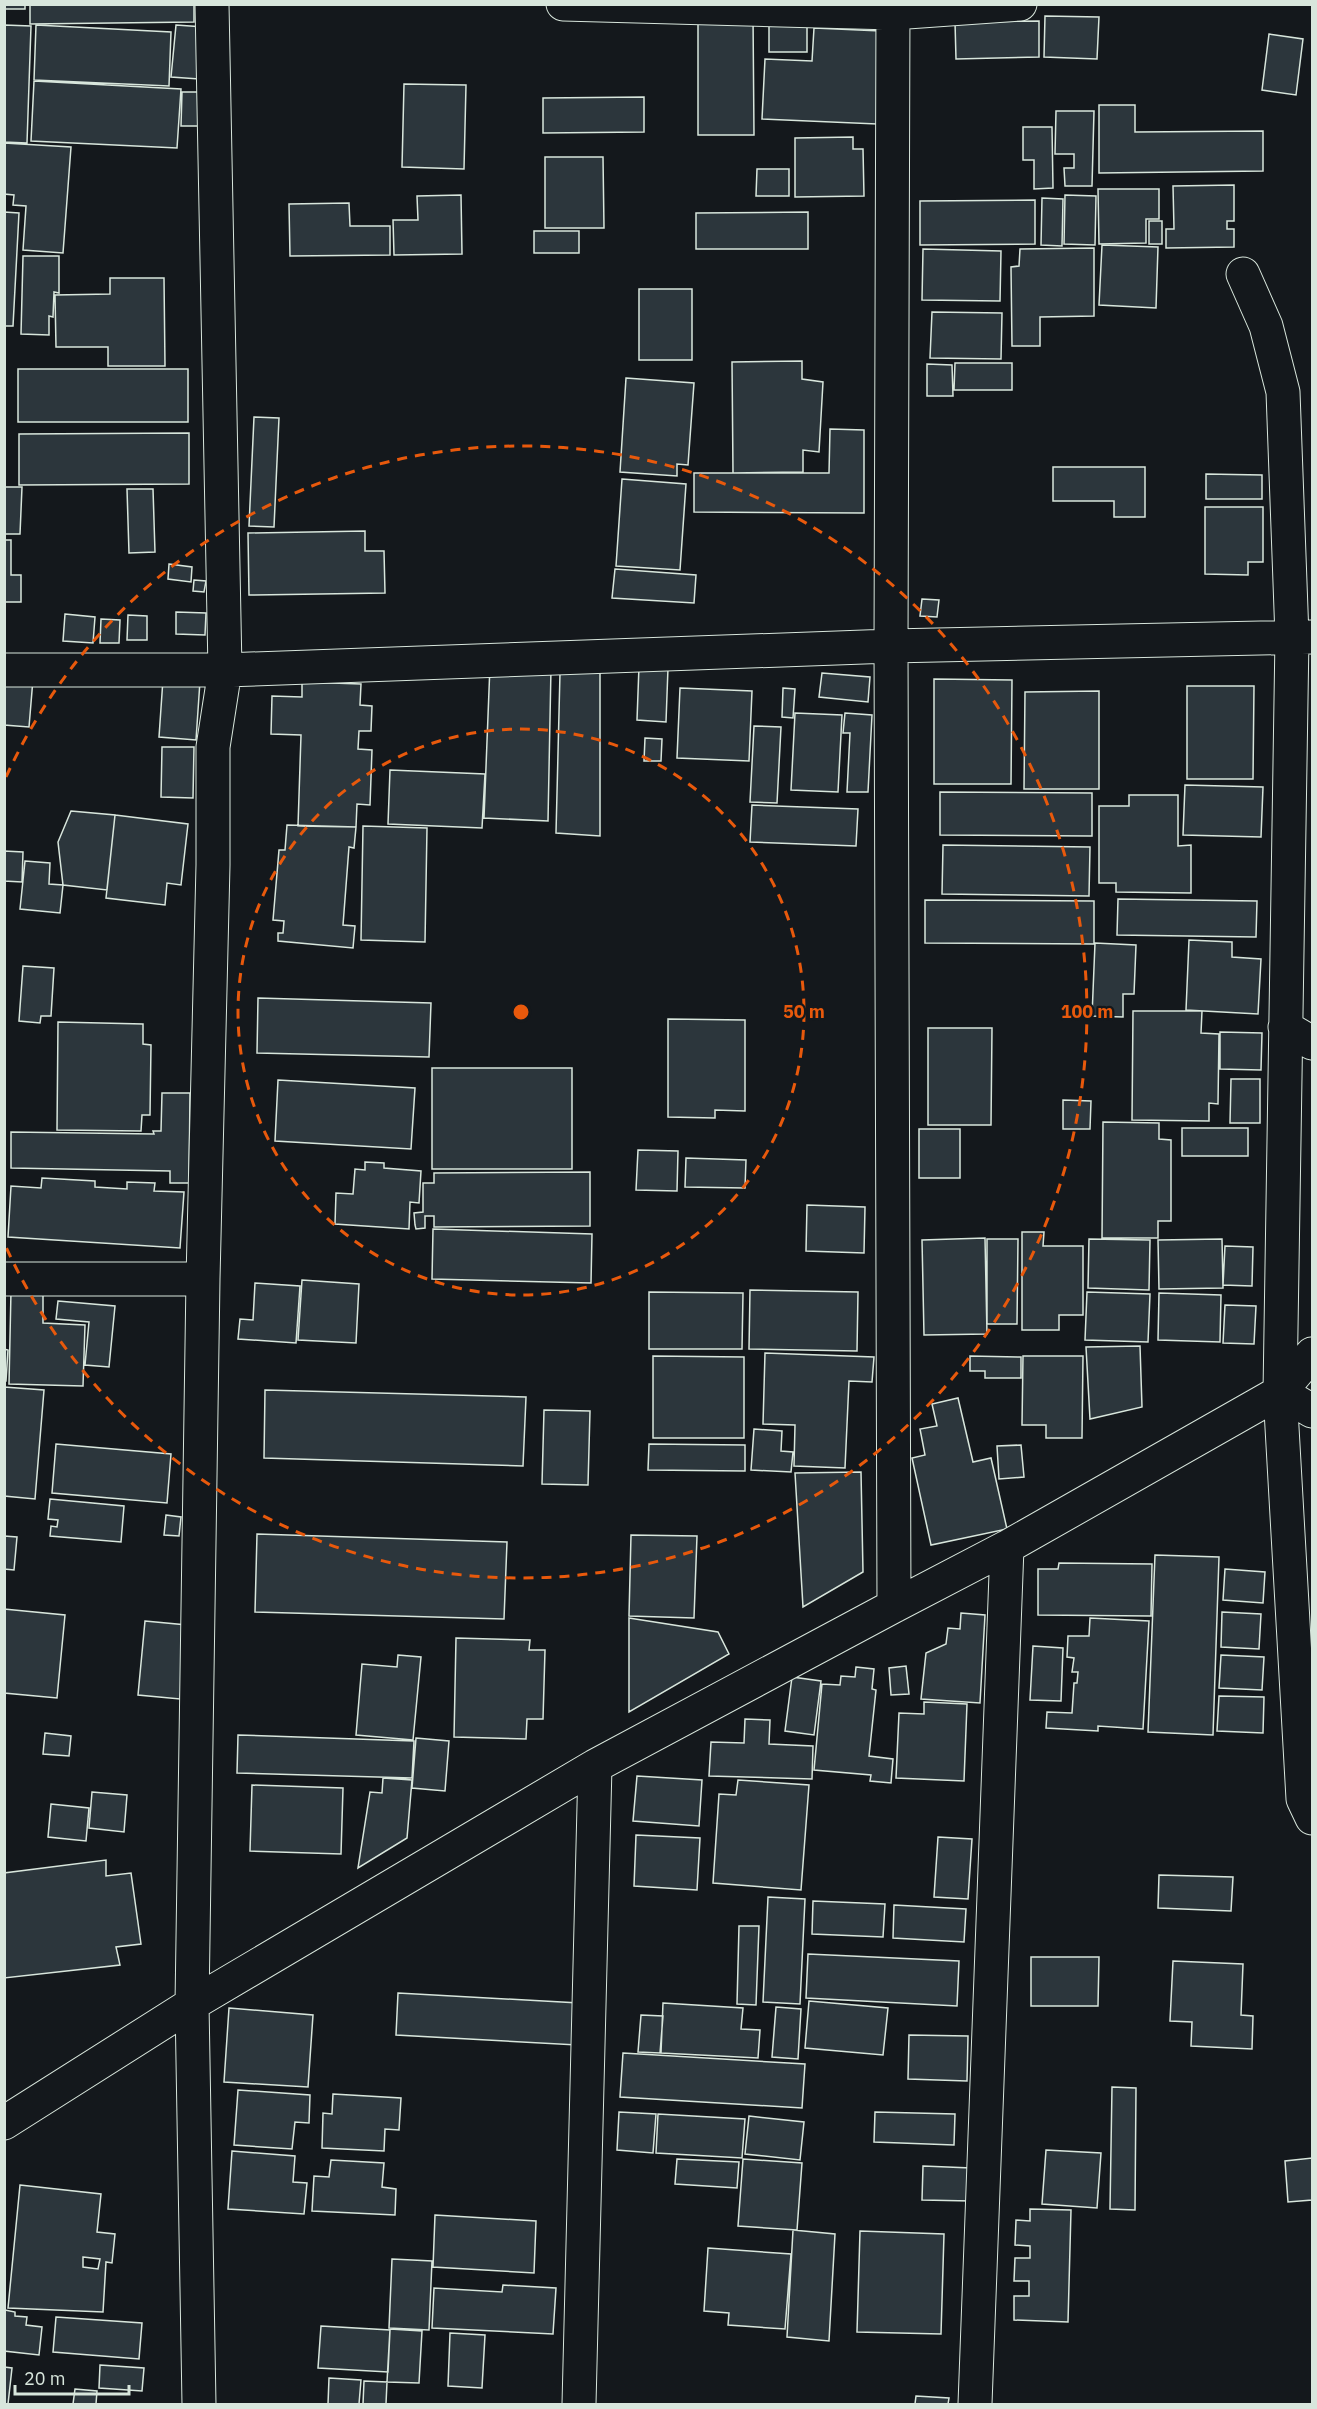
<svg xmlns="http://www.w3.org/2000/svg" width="1317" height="2409" font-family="'IBM Plex Sans',sans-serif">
  <rect width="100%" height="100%" fill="#14181c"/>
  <!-- building -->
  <path fill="#2c363c" stroke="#d8e6dc" stroke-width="1.5" fill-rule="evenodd" d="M4,4H25V9H4Z
    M30,4H194V22L30,24Z
    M698,15H753L754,135H698Z
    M1045,16L1099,17L1097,59L1044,57Z
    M807,19V52H769V20Z
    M1039,21V57L956,59L955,22Z
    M4,25L31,26L27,143L4,142Z
    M36,25L171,32L169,86L34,80Z
    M176,25L204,27L199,79L171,77Z
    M814,28L881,31L877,124L762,119L765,59L812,61Z
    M1269,34L1303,39L1296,95L1262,90Z
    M34,81L181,89L177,148L31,141Z
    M404,84L466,85L464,169L402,167Z
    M182,92H207L206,126H181Z
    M644,97V132L543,133V98Z
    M1099,105H1135V132L1263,131V171L1099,173Z
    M1056,111H1094L1092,186H1065L1064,168H1074V154H1055Z
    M1023,127H1052L1053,188L1034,189V160H1023Z
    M853,137V149H863L864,196L795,197V138Z
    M4,143L71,147L63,253L23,250L26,206L13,205L14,195L4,194Z
    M545,157H603L604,228H545Z
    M757,169H789V196H756Z
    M1234,185V221H1227V229H1234V247L1166,248V229H1174L1173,186Z
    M1098,189H1159V219H1146V243L1099,244Z
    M461,195L462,254L394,255L393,220H418L417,196Z
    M1065,195L1096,196L1095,245L1064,244Z
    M1042,198L1063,199L1062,246L1041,245Z
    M1035,200V244L920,245V201Z
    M349,203L350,226H390V255L290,256L289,204Z
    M4,212L19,213L13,326H4Z
    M808,212V249H696V213Z
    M1149,221H1162V244H1149Z
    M534,231H579V253H534Z
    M1102,245L1158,247L1156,308L1099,305Z
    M1094,248V316L1040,317V346H1012L1011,267L1019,266L1020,249Z
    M923,249L1001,251L1000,301L922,300Z
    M23,256H59V293L54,292L53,317L49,316V335L21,334Z
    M110,278H164L165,366H108V347H56L55,295L110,294Z
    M639,289H692V360H639Z
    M932,312L1002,313L1001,359L930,358Z
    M802,361V379L823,382L819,452L803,450V472L733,473L732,362Z
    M955,363H1012V390H954Z
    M927,364L952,365L953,396H927Z
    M18,369H188V422H18Z
    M626,378L694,383L688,465L677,464V476L620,472Z
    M254,417L279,418L274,527L249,526Z
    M830,429L864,430V513L694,512V473H829Z
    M189,433V484L19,485V434Z
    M1053,467H1145V517H1114V501H1053Z
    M1206,474L1262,475V499H1206Z
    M622,479L686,484L680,570L616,566Z
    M4,487H22L20,534H4Z
    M127,489H153L155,552L129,553Z
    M1205,507H1263V562H1248V575L1205,574Z
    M365,531V551H384L385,593L249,595L248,533Z
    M4,540H11V575H21V602H4Z
    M169,564L192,567L191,582L168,579Z
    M615,569L696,575L694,603L612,598Z
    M194,580L206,581L204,592L193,591Z
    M922,599L939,600L937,617L920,616Z
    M176,612L206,613L205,635L176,634Z
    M65,614L95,617L93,643L63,641Z
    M128,615L147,616V640H127Z
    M101,619L120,620L119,643H100Z
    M490,665L551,668L548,821L484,818Z
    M639,666L668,668L666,722L637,720Z
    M560,673H600V836L556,833Z
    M822,673L870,677L868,702L819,697Z
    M4,677L33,679L29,727L4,725Z
    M163,679L200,681L196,740L159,737Z
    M934,679L1012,680L1011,784H934Z
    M302,682L361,684L360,705L372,706L371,731H359L358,749L372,750L370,805L357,804L356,827L298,826L301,735L271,734L272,696L302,697Z
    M1187,686H1254L1253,779H1187Z
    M680,688L752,691L749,761L677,758Z
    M783,688L795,689L793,718L782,717Z
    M1099,691V789H1024L1025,692Z
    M795,713L842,715L838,792L791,790Z
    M845,713L872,715L868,792H847L850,733H843Z
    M754,726L781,727L777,803L750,802Z
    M645,738L662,739L661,761H644Z
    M162,747H194L193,798L161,797Z
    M390,770L485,774L482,828L388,824Z
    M1185,785L1263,787L1261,837L1183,835Z
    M940,792L1092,793V836L940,835Z
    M1129,795H1178V846L1191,845V893L1116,892V883H1099V806H1129Z
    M752,805L858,809L856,846L750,842Z
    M71,811L115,815L107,890L63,885L58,842Z
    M115,815L188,824L181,885L167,883L165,905L106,898Z
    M287,825L356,827L354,848L349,847L343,925L355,926L353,948L278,941V933H283L284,921L273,920L279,850H285Z
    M363,826L427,828L425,942L361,940Z
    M943,845L1090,847L1089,896L942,894Z
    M4,851L23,852L22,882L4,881Z
    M25,861L50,863L49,884L63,885L60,913L20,909Z
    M1118,899L1257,901L1256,937L1117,935Z
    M925,900L1094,901V944L925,943Z
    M1189,940L1232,942V957L1261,959L1258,1014L1186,1010Z
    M1095,943L1136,945L1134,994H1123V1017L1092,1016Z
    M23,966L54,968L51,1016H41L40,1023L19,1021Z
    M258,998L431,1003L429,1057L257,1053Z
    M1133,1011H1202L1201,1033L1219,1034L1218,1104L1209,1103V1121L1132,1120Z
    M668,1019L745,1020V1111L715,1110V1118L668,1117Z
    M58,1022L143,1024V1044L151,1045L150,1115H142L141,1131L57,1130Z
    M928,1028H992L991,1125H928Z
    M1220,1032L1262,1033L1261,1070L1220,1069Z
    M432,1068H572V1169H432Z
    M1231,1079H1260V1123H1230Z
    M278,1080L415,1088L411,1149L275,1141Z
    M162,1093H190L189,1183H170V1171L11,1168V1132L154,1134L153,1131H161Z
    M1063,1100L1091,1101L1090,1129H1063Z
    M1103,1122L1159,1123V1139L1171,1140V1221H1158V1238H1102Z
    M1182,1128H1248V1156H1182Z
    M919,1129H960V1178H919Z
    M638,1150L678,1151L677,1191L636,1190Z
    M686,1158L746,1160L745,1188L685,1187Z
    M365,1162L384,1163V1168L421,1171L419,1203L410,1202L409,1229L335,1224L336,1193L353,1194L355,1169L365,1170Z
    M590,1172V1226L434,1227V1216H425V1228L416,1229L415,1225L414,1213L423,1212V1183H434V1173Z
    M42,1178L95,1181V1187L127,1189V1182L155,1183L154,1191L184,1192L180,1248L8,1237L11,1186L41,1188Z
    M807,1205L865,1207L864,1253L806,1251Z
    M433,1229L592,1234L591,1283L432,1279Z
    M1022,1232H1044L1043,1246H1083V1315H1059V1330H1022Z
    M985,1238L987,1334L924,1335L922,1240Z
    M987,1239H1018L1017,1324H987Z
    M1089,1239L1150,1240L1149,1290L1088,1288Z
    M1222,1239L1223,1288L1159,1289L1158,1240Z
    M1225,1246L1253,1247L1252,1286L1223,1285Z
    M302,1280L359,1284L356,1343L298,1340Z
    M255,1283L300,1286L296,1343L238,1339L240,1319L253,1320Z
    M750,1290L858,1292L857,1351L749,1349Z
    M11,1291L43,1292V1323L85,1325L83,1386L9,1384Z
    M649,1292L743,1293L742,1349H649Z
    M1087,1292L1150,1294L1148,1342L1085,1340Z
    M1159,1293L1221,1295L1220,1342L1158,1340Z
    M58,1301L115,1306L109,1367L85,1365L89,1322L56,1319Z
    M1225,1305L1256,1306L1254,1344L1223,1343Z
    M1140,1346L1142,1407L1090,1419L1086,1347Z
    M4,1349L8,1350L6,1381H4Z
    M765,1353L874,1357L872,1382L849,1381L845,1468L794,1466L795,1425L763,1424Z
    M653,1356L744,1357V1438H653Z
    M970,1356L1021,1357V1378H985V1371H970Z
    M1023,1356H1083L1082,1438H1046V1425H1022Z
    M4,1387L44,1390L35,1499L4,1496Z
    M265,1390L526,1397L523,1466L264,1458Z
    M958,1398L973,1462L991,1458L1007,1529L931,1545L912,1458L925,1455L920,1429L937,1426L932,1404Z
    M544,1410L590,1411L588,1485L542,1484Z
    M754,1429L782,1431L781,1451L793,1452L791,1472L751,1470Z
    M56,1444L171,1454L167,1503L52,1493Z
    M649,1444L745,1445V1471L648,1470Z
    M1021,1445L1024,1477L999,1479L997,1446Z
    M861,1472L863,1572L803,1607L795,1473Z
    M50,1499L124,1506L121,1542L50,1536L51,1526L57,1527L58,1520L48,1519Z
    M166,1515L181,1517L179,1536L164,1535Z
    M257,1534L507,1542L504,1619L255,1612Z
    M631,1535L697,1536L694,1618L629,1616Z
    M4,1536L17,1537L14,1570L4,1569Z
    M1155,1555L1219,1557L1213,1735L1148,1732Z
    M1059,1563L1152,1564L1151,1616L1038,1615V1569H1058Z
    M1225,1569L1265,1572L1263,1603L1223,1600Z
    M4,1609L65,1615L57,1698L4,1693Z
    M1222,1612L1261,1614L1259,1649L1221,1647Z
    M961,1613L985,1615L980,1703L921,1699L926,1653L946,1644L948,1628L960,1629Z
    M629,1618L718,1632L729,1654L629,1712Z
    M1090,1618L1149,1621L1143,1729L1098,1726V1731L1046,1728L1047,1712L1072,1713L1074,1683H1077L1078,1672H1072L1074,1658L1067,1657L1068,1636H1089Z
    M145,1621L187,1625L180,1699L138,1695Z
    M456,1638L530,1640L529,1650H545L543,1719H527L526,1739L454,1737Z
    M1033,1646L1063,1648L1061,1701L1030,1700Z
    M398,1655L421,1657L413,1740L356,1735L362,1664L397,1667Z
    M1221,1655L1264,1657L1262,1690L1219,1688Z
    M906,1666L909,1694L891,1695L889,1668Z
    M856,1667L874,1669L872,1689L876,1690L869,1756L893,1759L891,1783L870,1781L871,1775L814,1770L822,1684L840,1685L841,1676L855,1677Z
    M792,1677L821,1681L814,1735L785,1731Z
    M1219,1696L1264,1697L1263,1733L1217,1731Z
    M924,1702L967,1704L964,1781L896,1778L899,1713L924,1714Z
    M745,1719L770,1720L769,1744L813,1746L812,1779L709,1776L711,1742L744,1743Z
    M45,1733L71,1736L69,1756L43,1754Z
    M238,1735L414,1741L412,1778L237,1773Z
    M416,1738L449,1741L445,1791L412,1788Z
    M637,1776L702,1780L699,1826L633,1821Z
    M383,1778L412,1780L407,1838L358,1868L370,1792L382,1793Z
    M738,1780L809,1785L801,1890L713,1883L719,1794L736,1795Z
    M252,1785L343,1788L341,1854L250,1851Z
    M92,1792L127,1795L124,1832L89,1828Z
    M51,1804L89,1808L86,1841L48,1837Z
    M636,1835L700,1838L697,1890L634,1886Z
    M938,1837L972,1839L968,1899L934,1897Z
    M106,1860V1876L131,1873L141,1944L116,1947L120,1965L4,1978V1873Z
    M1159,1875L1233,1877L1231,1911L1158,1908Z
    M768,1897L805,1899L800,2004L763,2002Z
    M813,1901L885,1904L883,1937L812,1934Z
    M894,1905L966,1909L964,1942L893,1938Z
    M739,1926H759L756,2005L737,2004Z
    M808,1954L959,1961L957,2006L806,1998Z
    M1031,1957H1099L1098,2006H1031Z
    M1173,1961L1243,1964L1241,2015L1253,2016L1252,2049L1191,2046L1192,2022L1170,2021Z
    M398,1993L579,2003L577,2045L396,2035Z
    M809,2001L888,2008L883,2055L805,2048Z
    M663,2003L743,2008L741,2029L760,2030L758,2058L661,2053Z
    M776,2007L801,2009L798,2059L772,2057Z
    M229,2008L313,2015L308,2087L224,2082Z
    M641,2015L663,2016L660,2053L638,2052Z
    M909,2035L968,2036L967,2081L908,2079Z
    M623,2053L805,2064L802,2108L620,2097Z
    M1112,2087L1136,2088L1135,2210L1110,2209Z
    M238,2090L310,2095L309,2123L295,2122L292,2149L234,2145Z
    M333,2094L401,2098L399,2130L385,2129L384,2151L322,2148L323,2113L332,2114Z
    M619,2112L656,2114L653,2153L617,2150Z
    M875,2112L955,2114L954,2145L874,2142Z
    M658,2114L745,2119L742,2158L656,2153Z
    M749,2116L804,2122L800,2160L745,2154Z
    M1046,2150L1101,2153L1097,2208L1042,2204Z
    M232,2151L295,2156L293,2182L307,2183L304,2214L228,2209Z
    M1312,2158V2200L1288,2202L1285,2161Z
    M677,2159L739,2162L737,2188L675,2184Z
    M743,2159L802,2163L797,2230L738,2226Z
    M331,2160L384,2163L382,2187L396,2189L395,2215L312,2211L314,2176L329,2177Z
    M923,2166L971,2168V2201L922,2200Z
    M20,2185L101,2194L97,2232L115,2234L112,2263L106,2262L103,2312L8,2308ZM83,2257L100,2259L98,2269L83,2267Z
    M1030,2209L1071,2210L1068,2322L1014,2320V2296H1029V2281H1014L1015,2258H1030V2246L1015,2245L1016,2220L1030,2221Z
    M435,2215L536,2221L534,2273L433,2267Z
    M793,2230L835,2234L829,2341L787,2337Z
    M860,2231L944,2234L941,2334L857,2332Z
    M708,2248L791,2254L785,2329L728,2325L729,2313L704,2311Z
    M392,2259L432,2261L429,2330L389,2328Z
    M503,2285L556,2288L553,2334L432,2328L434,2288L502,2292Z
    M5,2310L15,2312V2316L27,2317L26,2325L42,2327L39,2355L4,2351Z
    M56,2317L142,2323L139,2359L53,2352Z
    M321,2326L390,2330L388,2372L318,2368Z
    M390,2329L422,2331L419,2383L387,2382Z
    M450,2333L485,2335L482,2388L448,2386Z
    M100,2365L144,2368L142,2391L99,2388Z
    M4,2367L12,2368L8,2404H4Z
    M329,2378L361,2380L359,2404H328Z
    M364,2381L387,2382L386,2404H363Z
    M75,2389L97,2391L96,2404H73Z
    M916,2396L949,2398L948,2404H915Z"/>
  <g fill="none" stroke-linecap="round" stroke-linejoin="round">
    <!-- minor casing -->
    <g stroke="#d8e6dc" stroke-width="35">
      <path id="minor" d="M563,4L893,13L1020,4
        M893,4L891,646L894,1606
        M1243,274L1266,326L1283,392L1292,637L1280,1392L1303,1799L1312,1818
        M4,670H225L891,646L1312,637
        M1285,1027L1312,1043
        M4,1279H203
        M1280,1392L1312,1411
        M4,2123L192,2004L595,1766L894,1606L1007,1547L1280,1392L1312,1354
        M199,2404L192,2004L203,1279L213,865V747L225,670L212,4
        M579,2404L595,1766
        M975,2404L1007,1547"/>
    </g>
    <!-- minor -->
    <use href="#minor" stroke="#14181c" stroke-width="33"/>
  </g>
  <!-- distance rings -->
  <g fill="none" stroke="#e8590c" stroke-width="3" stroke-dasharray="10 8">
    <circle cx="521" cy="1012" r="283"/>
    <path d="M6 777A566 566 0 1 1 6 1247"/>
  </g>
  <circle cx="521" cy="1012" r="9" fill="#e8590c" stroke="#14181c" stroke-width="3"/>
  <g font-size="18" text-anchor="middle" font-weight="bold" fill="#e8590c" stroke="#14181c" stroke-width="4.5" stroke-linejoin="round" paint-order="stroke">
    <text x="804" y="1018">50 m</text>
    <text x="1087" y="1018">100 m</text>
  </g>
  <!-- border -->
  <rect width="1317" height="2409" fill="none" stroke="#d8e6dc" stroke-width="12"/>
  <!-- scale -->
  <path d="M15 2385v9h114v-9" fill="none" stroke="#d8e6dc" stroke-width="3"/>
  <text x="24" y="2385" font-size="18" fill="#d8e6dc" stroke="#14181c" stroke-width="4.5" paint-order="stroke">20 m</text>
</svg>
